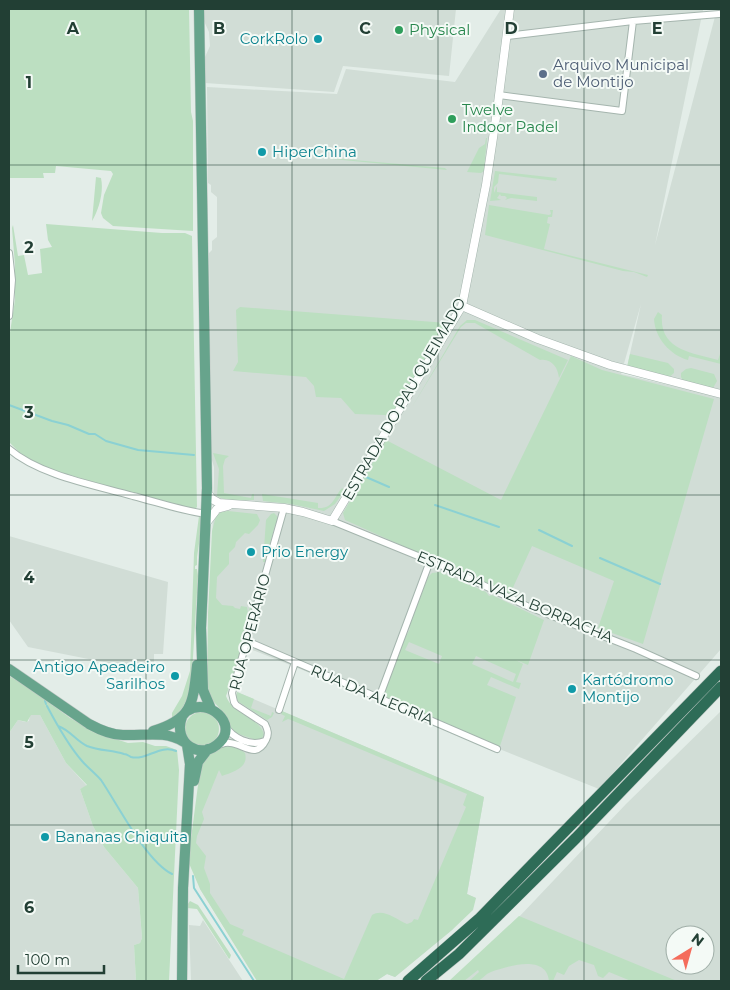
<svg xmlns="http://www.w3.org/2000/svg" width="730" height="990" font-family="Montserrat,sans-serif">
  <rect width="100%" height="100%" fill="#e3ede8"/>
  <!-- built -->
  <path fill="#d1ddd6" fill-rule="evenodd" d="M204,9H456L449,76L343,66L334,92L205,83V57L210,46L209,32L204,21Z
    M501,9H721V392L627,367L641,304L621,374L721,397V649L599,789L250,649L238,638H209L214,480V467L211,457L209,253L212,250V241L217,237V197L211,192V185L208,183L207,87L337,94L346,69L455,82ZM717,9L655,245L703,10Z
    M9,536L168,582L163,654H154V672L28,647L9,620Z
    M237,692L484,797L467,894L476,898L452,930L395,977L387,974L376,981H258L200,889L194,840L200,770L230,723Z
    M721,711V981H453L518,918L626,804ZM675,935H705V965H675Z
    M30,714L40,715L66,763L87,786L80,789L93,826L104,847L138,888L142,938L140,943L134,945L136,981H9V733L18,720L25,722L29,721Z
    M203,920L243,981H191L189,925L200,926Z"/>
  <!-- green -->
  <path fill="#bcdfc1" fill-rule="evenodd" d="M9,9H189L191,112L193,121V231L113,226L103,218L101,213L104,195L113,174L111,171L56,166L55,173H43L44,178H10L9,145Z
    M486,138H487L484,171L481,173L467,172L479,148L485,144Z
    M331,158L445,168L447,170L332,159Z
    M495,171L557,178L556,181L499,174L498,183L494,187V193L497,186V192L537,197V201L511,198L505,200L507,198L505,196H501L500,194L497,198L501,200L490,201Z
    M96,177L101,178C104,191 99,210 92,221Z
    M489,205L549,215L551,214L550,210H553L552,217H548L547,223L550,224L544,249L648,275L647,277L634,272L623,271L485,235Z
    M46,224L162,233H185L192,236L197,507L193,511L42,467L26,459L9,442V339L15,300V265L12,228L13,225L18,256L24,255L28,275L42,273L40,249L52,247L48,240Z
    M240,307L447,323L391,418L385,415L355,414L341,398L316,397L314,386L306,377L233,371L238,362L236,310Z
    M658,312L662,315C659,350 692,353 718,360L720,354L721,355V364L689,356L688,360C670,355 655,338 654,319Z
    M467,320H475L568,360L559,378C558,367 551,358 540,360L475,323H466L461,327L412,407L460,326Z
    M630,354L668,363L674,369V373L668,378L627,367Z
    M571,356L602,370L714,399L643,644L598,628L614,581L532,546L510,594L345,520L343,513L386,440L501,500Z
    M691,368L714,374L717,381L713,388L683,381L681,377V373L686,369Z
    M213,453L229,456L225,459L223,466L224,493L251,498L252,494H254V500C243,500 227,502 217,496L219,469Z
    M342,488L345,490L335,504L324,511L291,504L263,501L262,494L318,503V508C333,509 334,497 342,488Z
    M228,511L257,514L260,520L258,525L249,534L245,533L236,542L235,547L229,553V564L217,577L216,598L222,605L233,606L235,608L240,609L241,606L247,607L248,613L250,607L252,609L239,660L226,696C233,715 261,718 264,735L261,739L256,740L236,733L230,726L223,712L212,700L207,688L208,613L212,531L216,516L221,512Z
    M274,513L277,516L278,521L275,525L265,562H263L266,520L271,514Z
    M199,516L203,517L197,557V565L195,566V569H197L198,576L192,673L189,694L183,707L172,720V713L182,696L190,671L194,553Z
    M440,572L486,592L489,596L492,595L544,620L528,665L516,660L523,664L516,682L521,683L519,689L491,677L487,685L516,697L499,749L386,699L383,694L406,636L410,629L409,627L428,577L432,573ZM409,642L442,656L439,664L405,650ZM476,656L516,674L513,682L472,664Z
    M9,676L28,687L70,718L97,733L128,743L143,742L155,746H166L177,750L179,770L169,981H136L134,945L140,943L142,938L138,888L104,847L93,826L80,789L87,785L66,763L40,715H31L27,722L18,720L9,733Z
    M237,692L254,699L251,708L271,716L272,712L274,713L272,717L267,720L239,702L236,698Z
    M282,711L484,797L467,894L476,898L473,910L452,930L395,977L387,974L376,981H257L200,889L188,861L200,770C206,752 228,737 245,753C249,768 233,772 222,776L219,770L202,812L204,819L197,836L196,843L206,856L204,868L210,884V893L230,924L244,930L242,935L344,979L372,915C383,908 396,919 407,924L412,922L414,919L418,920L466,807L463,805L467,794L291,720L288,719L282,722L285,716L281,714Z
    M185 729a17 17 0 1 1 34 0a17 17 0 1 1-34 0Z
    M190,901L198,905L231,955L230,958L229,959L197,909L187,908V905Z
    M519,916L677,981H631L609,972L603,978L598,976L594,965L579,960L569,966L564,975L557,972L553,981H549C546,953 506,967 491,972C485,974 482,980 477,981C475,982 472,981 469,981L479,972L478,970L464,981H449Z"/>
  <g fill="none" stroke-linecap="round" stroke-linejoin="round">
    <!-- stream -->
    <path stroke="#8bd1d3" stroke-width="2" d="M9,405L52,421L68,425L89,434H95L106,441L138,450L194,455
      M366,477L389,487
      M435,505L499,527
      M539,530L572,546
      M600,558L660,584
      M45,701L46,704
      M47,706C57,725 68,745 82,761C88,768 95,773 101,780C118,805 146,861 172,874
      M58,726C70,730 76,741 87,746C100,751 112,750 124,754C127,754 129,756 131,757C146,761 160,744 176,751
      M193,876L194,888L254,981"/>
    <!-- minor casing -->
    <g stroke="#a5b5ae" stroke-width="8">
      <path id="minor" d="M507,36L633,21L719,14
        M499,95L622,111L633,21
        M9,253L12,280L9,316
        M9,449C39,475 94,485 133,496C157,502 182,511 207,514
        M332,521L445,567L527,606L636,649L696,676
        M247,641L497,749
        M379,698L430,561
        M279,710L295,662
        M225,726C233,738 250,747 265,741
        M218,745C222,744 226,742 230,743C244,744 256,760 266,740C269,734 268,730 265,724L236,705L234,702L232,693L284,508"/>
    </g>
    <!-- tertiary casing -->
    <g stroke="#a5b5ae" stroke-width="9">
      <path id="tertiary" d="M462,306L538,339L610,365L721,394
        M207,492L212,499L219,503L284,508L303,512L332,521L462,306L486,185L497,111L510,9
        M207,522L217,509L228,506"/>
    </g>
    <!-- primary casing -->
    <g stroke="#c1c9c6" stroke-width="11">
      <path id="primary" d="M199,9L207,488L201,628L203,690L211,709
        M9,669L89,724C100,730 111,735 123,735C145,736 164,730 184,742
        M182,717C172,743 201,762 220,742C238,724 209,697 187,711
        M153,731C193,719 193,703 197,665
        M194,781L198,762L208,749
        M182,981L183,888L190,764L187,745"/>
    </g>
    <!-- motorway casing -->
    <g stroke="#c1c9c6" stroke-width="12">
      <path id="motorway" d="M408,981L479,919L721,671
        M426,981L459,954L576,838L721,687"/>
    </g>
    <!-- minor -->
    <use href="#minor" stroke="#fff" stroke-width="6"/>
    <!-- tertiary -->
    <use href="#tertiary" stroke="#fff" stroke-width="8"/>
    <!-- primary -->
    <use href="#primary" stroke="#67a48c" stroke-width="10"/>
    <!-- motorway -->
    <use href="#motorway" stroke="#2e6c57" stroke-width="11"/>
  </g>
  <!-- grid -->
  <path fill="none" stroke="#223f34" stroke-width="1" stroke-opacity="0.55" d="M146,9V981M292,9V981M438,9V981M584,9V981M9,165H721M9,330H721M9,495H721M9,660H721M9,825H721"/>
  <!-- markers -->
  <g fill="#2e9e5b" stroke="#f4faf6" stroke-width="2">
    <circle cx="399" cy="30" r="5"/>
    <circle cx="452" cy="119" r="5"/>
  </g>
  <g fill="#0f9aa8" stroke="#f4faf6" stroke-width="2">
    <circle cx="318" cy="39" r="5"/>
    <circle cx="262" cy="152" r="5"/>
    <circle cx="251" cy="552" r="5"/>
    <circle cx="175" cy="676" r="5"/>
    <circle cx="572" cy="689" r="5"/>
    <circle cx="45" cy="837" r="5"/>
  </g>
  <circle fill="#5c6f8a" stroke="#f4faf6" stroke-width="2" cx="543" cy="74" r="5"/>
  <g text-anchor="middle" stroke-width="4" stroke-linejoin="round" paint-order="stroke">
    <!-- leisure labels -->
    <g font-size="15" fill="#27864d" stroke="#f4faf6" text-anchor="start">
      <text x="409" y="35">Physical</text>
      <text x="462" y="115">Twelve<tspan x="462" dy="17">Indoor Padel</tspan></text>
    </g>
    <!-- culture labels -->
    <g font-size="15" fill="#0d838f" stroke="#f4faf6" text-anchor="start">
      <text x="308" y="44" text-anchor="end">CorkRolo</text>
      <text x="272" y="157">HiperChina</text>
      <text x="261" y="557">Prio Energy</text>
      <text x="165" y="672" text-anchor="end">Antigo Apeadeiro<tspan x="165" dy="17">Sarilhos</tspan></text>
      <text x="582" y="685">Kartódromo<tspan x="582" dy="17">Montijo</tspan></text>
      <text x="55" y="842">Bananas Chiquita</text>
    </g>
    <!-- service labels -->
    <g font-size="15" fill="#4e5e75" stroke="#f4faf6" text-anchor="start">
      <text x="553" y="70">Arquivo Municipal<tspan x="553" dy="17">de Montijo</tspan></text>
    </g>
    <!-- street labels -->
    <g font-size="15" fill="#223f34" stroke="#f4faf6">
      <text transform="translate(404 399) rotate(-60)" y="5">ESTRADA DO PAU QUEIMADO</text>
      <text transform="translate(515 597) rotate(23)" y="5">ESTRADA VAZA BORRACHA</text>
      <text transform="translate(250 632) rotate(-75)" y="5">RUA OPERÁRIO</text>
      <text transform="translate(372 695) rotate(23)" y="5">RUA DA ALEGRIA</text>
    </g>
  </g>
  <g font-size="16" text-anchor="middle" font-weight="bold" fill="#223f34" stroke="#f4faf6" stroke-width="4" stroke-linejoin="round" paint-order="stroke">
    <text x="73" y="34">A</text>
    <text x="219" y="34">B</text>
    <text x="365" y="34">C</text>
    <text x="511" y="34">D</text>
    <text x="657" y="34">E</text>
    <text x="29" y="88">1</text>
    <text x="29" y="253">2</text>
    <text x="29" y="418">3</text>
    <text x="29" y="583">4</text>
    <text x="29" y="748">5</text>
    <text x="29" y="913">6</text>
  </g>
  <!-- border -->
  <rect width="730" height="990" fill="none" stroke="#223f34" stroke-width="20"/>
  <!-- north arrow -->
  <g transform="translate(690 950) rotate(37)"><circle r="24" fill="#f4faf6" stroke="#a0afa8"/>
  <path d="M0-4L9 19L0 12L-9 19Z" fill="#f46c5b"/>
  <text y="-8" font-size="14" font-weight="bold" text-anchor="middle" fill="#223f34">N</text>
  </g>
  <!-- scale -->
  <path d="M18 965v8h86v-8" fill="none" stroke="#223f34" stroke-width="2.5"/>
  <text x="25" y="965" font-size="15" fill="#223f34" stroke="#f4faf6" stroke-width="4" paint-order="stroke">100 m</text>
</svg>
